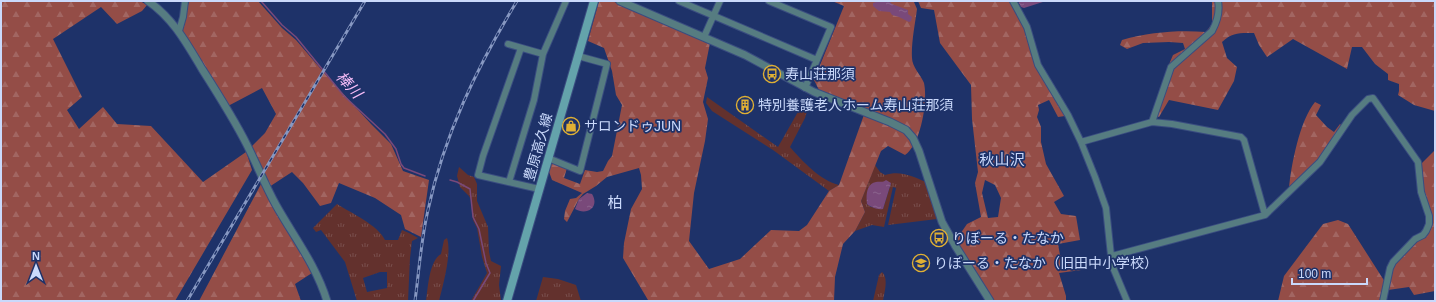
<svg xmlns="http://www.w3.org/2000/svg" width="1436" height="302" font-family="Arial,'Noto Sans JP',sans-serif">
  <defs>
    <pattern id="grass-tufts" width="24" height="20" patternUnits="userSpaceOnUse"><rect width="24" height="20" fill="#63312d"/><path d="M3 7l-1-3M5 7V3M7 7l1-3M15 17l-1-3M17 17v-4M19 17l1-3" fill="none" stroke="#784e4c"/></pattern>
    <pattern id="forest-firs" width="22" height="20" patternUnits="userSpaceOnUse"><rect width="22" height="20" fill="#944d47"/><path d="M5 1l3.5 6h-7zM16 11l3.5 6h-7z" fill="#a26662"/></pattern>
    <pattern id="water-ripples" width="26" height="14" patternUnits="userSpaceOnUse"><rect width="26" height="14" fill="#79497a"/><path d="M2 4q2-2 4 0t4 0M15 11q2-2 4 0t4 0" fill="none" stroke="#8b638e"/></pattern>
  </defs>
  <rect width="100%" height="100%" fill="#1e3269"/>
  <!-- grass -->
  <path fill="url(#grass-tufts)" fill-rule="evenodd" d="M807,96L811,98L805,118L790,147C802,161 821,181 839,185L829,191L773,150L712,111L706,103L707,97L778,147Z
    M875,165L880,172L885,175C900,170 912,176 926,182L937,219L888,225L896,188L893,187L884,227L872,225L855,231L865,212L861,201ZM878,182L891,183L883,209L871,207L867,204Z
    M459,167L468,175L474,177L477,184V201L488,227L489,252L491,261L501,266L499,285L501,301H471L487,273L482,257L477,228L473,220L471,200L469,196L460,187L457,176Z
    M337,204C351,213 378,225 385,240H398L402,230L409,233L418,238L412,241L410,258L408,301H357L345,262L321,230L316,232L313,228ZM380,272H387V288L367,292L363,278Z
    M447,238C452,253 443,285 439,301H426C428,288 429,261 441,254L444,240Z
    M882,272C889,278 884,293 883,301H873L879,275Z
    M543,277L558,279L576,285L581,301H536Z"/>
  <!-- forest -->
  <path fill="url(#forest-firs)" fill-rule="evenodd" d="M1,1H140L147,5L142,11L117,24L101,7L53,39L82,97L67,110L79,129L103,107L117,124L151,126L203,182L246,152L265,133L276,114L262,88L228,106L182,30L189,1H258L282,28L296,40L326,75L371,124L391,144L403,171L429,180L421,237L405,229L401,215L375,198L339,183L331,203L320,206L303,183L292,172L269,187L247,154L252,170L175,301H1Z
    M599,1H612L710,43L705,68L708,78L703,102L708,119L705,141L694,193L689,241L709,269L740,259L771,230L799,231L807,225L829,191L839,185L866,109L819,90L814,80L844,6L832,1L914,2L917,9C915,24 911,44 912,58C912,67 921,75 924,83C928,101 921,144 905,155L888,146L881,151L861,201L865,212L855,231L843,244L835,277L834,301H648V300L623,258L624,243L631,209L642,189L641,175L639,168L607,177L596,186L583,194L579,199L567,222L564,219L565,211L570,199L576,198L582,193L552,180L548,169L550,161L567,168L564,178L580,184L585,170L597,172L603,171L608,161L612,156L622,105L616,95L612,71L604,48L588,41Z
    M918,1H1018L1017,13L1027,34L1035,65L1048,87L1056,97L1065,116L1058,117L1049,100L1038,105L1039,110L1037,117L1041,127V142L1046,164L1064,196L1054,202L1061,214L1076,216L1080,240L1058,244L1060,255L1080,265L1081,270L1059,273L1066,296V301H994L956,240L967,224L981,217L975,183L978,172L972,119L971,85L940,43L934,10L921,8ZM985,180L995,185L1001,198L998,217L988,218L982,193Z
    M1212,1H1435V111L1414,105L1398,95L1399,91V84L1388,80V74L1375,64L1362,47H1352L1347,69L1293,39L1267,57L1259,45L1254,33C1239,33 1233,32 1222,42L1227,58L1237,67L1234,81L1218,110L1169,100L1159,117L1157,116L1167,69L1173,55L1185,49L1183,43L1169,42L1143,43L1127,49L1120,45L1122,40C1150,32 1178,30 1206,32L1212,24Z
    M1315,102L1321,105L1316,115L1327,127L1334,132L1340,124L1342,126L1323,156L1289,189C1291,165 1300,120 1315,102Z
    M1435,150V291L1414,295L1409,287L1388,290C1390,281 1390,269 1397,261C1406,250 1422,240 1426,226C1429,214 1420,182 1417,168Z
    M261,184L312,273L295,284L301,301H199Z
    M1338,220L1348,224L1385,282L1380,301H1278L1284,276L1323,224Z"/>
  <!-- water -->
  <path fill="url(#water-ripples)" d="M879,1H889L892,4L908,10V14L912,17L911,21L909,22L899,17L892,15L890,12L879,11L873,6V3Z
    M1018,1H1046L1024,8L1021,7Z
    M886,180L891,183L883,209C877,210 871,207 867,204C866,196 866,184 876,182C881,181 882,183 886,180Z
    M587,193L592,194C600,207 587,216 575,209L579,199Z"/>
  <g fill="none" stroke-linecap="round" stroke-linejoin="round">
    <!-- stream -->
    <path stroke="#79497a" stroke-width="1.5" d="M261,1L282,25L296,37L344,96L385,134L396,149L401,164L404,168L425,176
      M450,180L457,182L470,189L473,217L479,229L486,263L490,273L473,301"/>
    <!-- minor casing -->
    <g stroke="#3a4d80" stroke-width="8">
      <path id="minor" d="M679,1L817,60
        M769,1L831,27L805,88
        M1013,1L1027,27L1038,65L1068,115L1081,142L1095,177L1106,208L1112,265L1127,301
        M179,31L183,17L185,1
        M704,37L720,1
        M508,44L543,54
        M521,48L483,156L478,175L539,189
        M1152,122L1171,67L1212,31C1217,22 1220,12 1218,1
        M1081,142L1152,122L1172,124L1241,137L1244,140L1265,215
        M548,158L580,171L607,64L578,56
        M509,182L534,100L543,54L566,1
        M1112,256L1265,215L1320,162L1352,115L1368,99L1373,98L1418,162L1421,192L1429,216V224L1426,231L1423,235L1415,239L1393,262L1390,268L1383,301"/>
    </g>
    <!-- tertiary casing -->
    <g stroke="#3a4d80" stroke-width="9">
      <path id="tertiary" d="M148,1C173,18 187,44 202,69C218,94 234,119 247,145C257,165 265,185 276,205C294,237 316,265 327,301
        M620,1L745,55L814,92L890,122L906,130L913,138L919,151L942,222L956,247L990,301"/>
    </g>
    <!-- secondary casing -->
    <g stroke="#3a4d80" stroke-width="10">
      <path id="secondary" d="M507,301L594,1"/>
    </g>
    <!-- minor -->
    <use href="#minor" stroke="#567c81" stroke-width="6"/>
    <!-- tertiary -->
    <use href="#tertiary" stroke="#567c81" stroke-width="7"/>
    <!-- secondary -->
    <use href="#secondary" stroke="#64a3ab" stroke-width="8"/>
    <!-- rail casing -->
    <g stroke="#8798c2" stroke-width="3">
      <path id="rail" d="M187,301L365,1
        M415,301C419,271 421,240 428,210C444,135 477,67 517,1"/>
    </g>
    <!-- rail -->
    <use href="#rail" stroke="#1e3269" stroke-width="1.5" stroke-dasharray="4.5" stroke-linecap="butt"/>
  </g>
  <!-- icons -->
  <defs>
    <g id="bus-ring" transform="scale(0.9)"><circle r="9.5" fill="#1e3269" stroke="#e0b034" stroke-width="1.5"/><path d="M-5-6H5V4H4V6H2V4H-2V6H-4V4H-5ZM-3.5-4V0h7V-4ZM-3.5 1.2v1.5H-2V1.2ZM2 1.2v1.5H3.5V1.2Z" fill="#e0b034"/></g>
    <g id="building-ring" transform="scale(0.9)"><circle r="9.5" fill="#1e3269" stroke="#e0b034" stroke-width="1.5"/><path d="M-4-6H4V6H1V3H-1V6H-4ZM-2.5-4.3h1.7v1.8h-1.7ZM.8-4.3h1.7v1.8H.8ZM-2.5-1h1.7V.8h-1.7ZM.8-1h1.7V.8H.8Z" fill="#e0b034"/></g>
    <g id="shop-ring" transform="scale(0.9)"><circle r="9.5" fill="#1e3269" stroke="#e0b034" stroke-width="1.5"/><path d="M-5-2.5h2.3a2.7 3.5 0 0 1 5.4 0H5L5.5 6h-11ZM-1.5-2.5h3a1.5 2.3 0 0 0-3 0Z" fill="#e0b034"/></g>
    <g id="school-ring" transform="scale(0.9)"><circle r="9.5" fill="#1e3269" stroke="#e0b034" stroke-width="1.5"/><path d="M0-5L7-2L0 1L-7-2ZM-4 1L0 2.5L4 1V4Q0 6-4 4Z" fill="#e0b034"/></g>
  </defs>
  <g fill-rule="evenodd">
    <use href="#bus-ring" x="772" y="74"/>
    <use href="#building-ring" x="745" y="105"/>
    <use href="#shop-ring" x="571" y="126"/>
    <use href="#bus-ring" x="939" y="238"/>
    <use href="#school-ring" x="921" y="263"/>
  </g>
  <g text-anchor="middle" stroke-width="3.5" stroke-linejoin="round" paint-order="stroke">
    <!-- poi labels -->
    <g font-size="14" fill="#cad9fb" stroke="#1e3269" text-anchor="start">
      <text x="785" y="79">寿山荘那須</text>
      <text x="758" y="110">特別養護老人ホーム寿山荘那須</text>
      <text x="584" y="131">サロンドゥJUN</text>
      <text x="952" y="243">りぼーる・たなか</text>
      <text x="934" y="268">りぼーる・たなか（旧田中小学校）</text>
    </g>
    <!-- street labels -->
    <g font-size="14" fill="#cad9fb" stroke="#1e3269">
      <text transform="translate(538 147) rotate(-74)" y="5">豊原高久線</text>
    </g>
    <!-- water labels -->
    <g font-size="15" font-style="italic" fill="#f8bef9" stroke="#1e3269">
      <text transform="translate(349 85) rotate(48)" y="5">棒川</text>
    </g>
    <!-- neighbourhood labels -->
    <g font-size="15" fill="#cad9fb" stroke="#1e3269">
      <text x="1002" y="165">秋山沢</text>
      <text x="615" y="208">柏</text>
    </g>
  </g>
  <!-- border -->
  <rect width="1436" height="302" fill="none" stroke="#cad9fb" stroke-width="4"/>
  <!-- north arrow -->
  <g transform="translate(36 266)" stroke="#1e3269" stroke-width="3" paint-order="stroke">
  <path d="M0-3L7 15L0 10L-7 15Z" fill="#cad9fb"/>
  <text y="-6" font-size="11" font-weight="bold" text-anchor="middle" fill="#cad9fb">N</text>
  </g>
  <!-- scale -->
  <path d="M1292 278v6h75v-6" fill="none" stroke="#cad9fb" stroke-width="2"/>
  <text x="1298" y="278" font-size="12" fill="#cad9fb" stroke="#1e3269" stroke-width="3" paint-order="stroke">100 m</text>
</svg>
